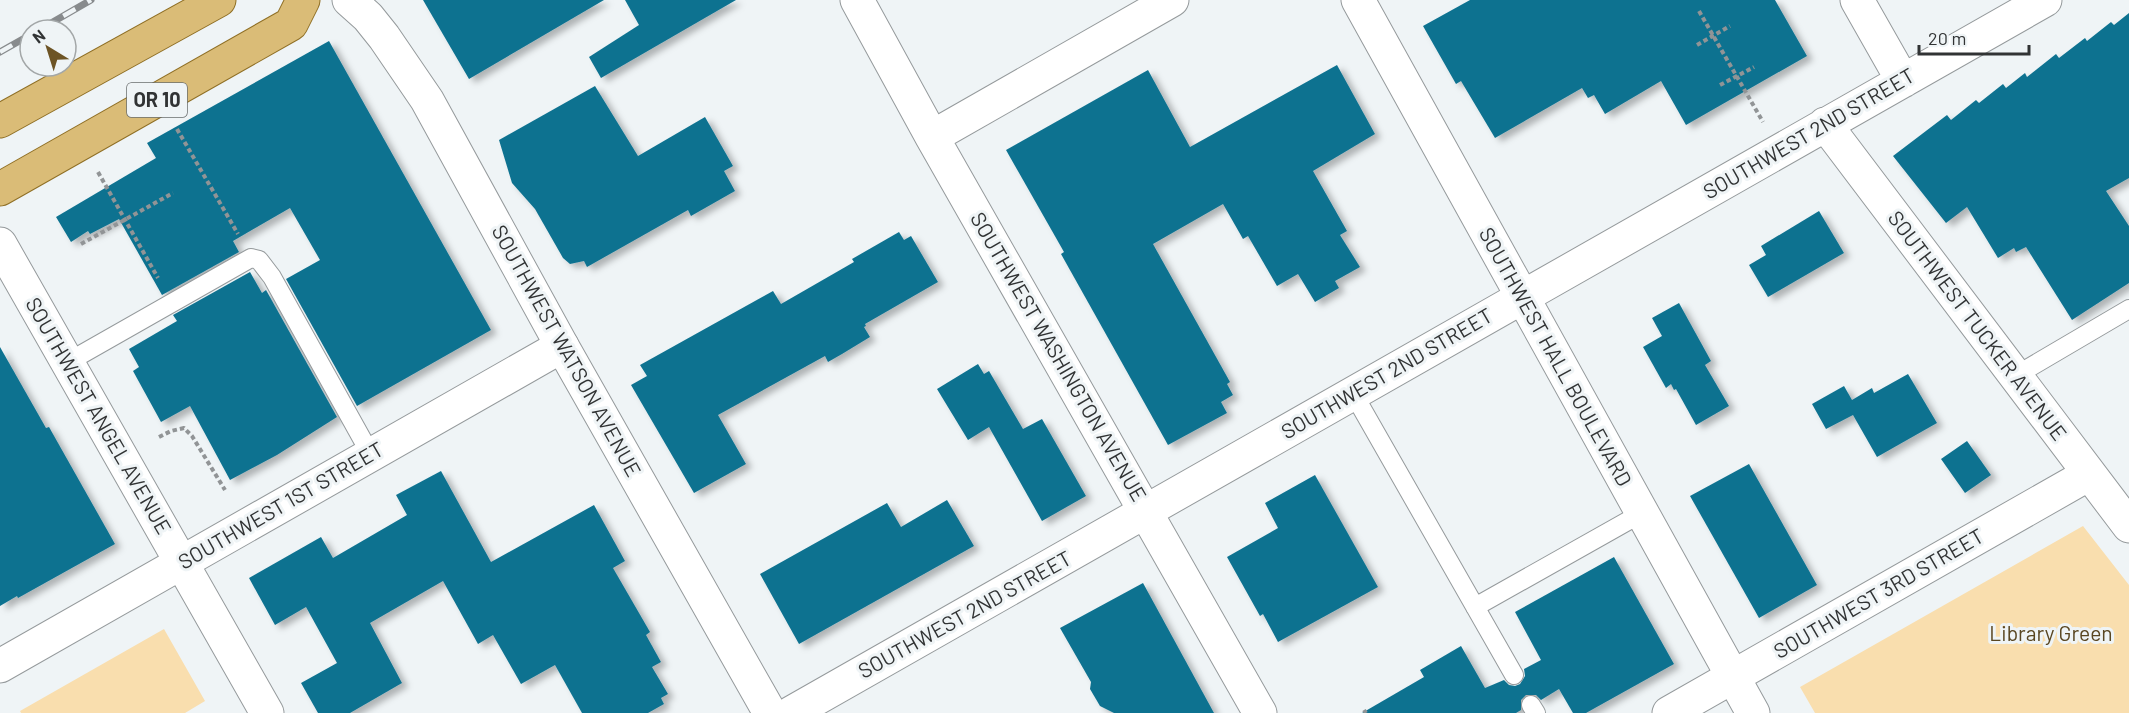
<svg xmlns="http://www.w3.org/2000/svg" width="2129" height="713" font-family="Barlow,sans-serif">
  <defs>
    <filter id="shadow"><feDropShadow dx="6" dy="4" stdDeviation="3" flood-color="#0004"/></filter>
  </defs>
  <rect width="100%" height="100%" fill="#eff4f6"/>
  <!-- green -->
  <path fill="#f9deae" d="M2083,526L2129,585V713H1815L1800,687Z
    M164,629L205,701L185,713H21L20,711Z"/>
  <!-- building -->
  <path fill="#0e7290" filter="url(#shadow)" d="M423,0H604L469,79Z
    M625,0H736L601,78L589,57L639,25Z
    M1470,0H1775L1807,56L1686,125L1661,81L1605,114L1594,95L1588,98L1582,88L1495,138L1461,81L1456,84L1423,26Z
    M2129,13V178L2106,191L2129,226V283L2072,320L2026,247L2016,252L2014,248L1998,258L1967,207L1946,223L1893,156L1947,115L1951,120L1976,100L1979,103L2003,84L2006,88L2025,73L2027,77L2056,54L2059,58L2085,38L2087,41L2111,22L2114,25Z
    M329,41L491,330L357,406L286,279L320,260L290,208L233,241L239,252L162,295L119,219L90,234L88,231L71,242L56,217L156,158L147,143Z
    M1337,65L1375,134L1313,171L1347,231L1340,235L1360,267L1335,281L1339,288L1315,302L1298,274L1277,286L1248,236L1243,239L1223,204L1153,244L1230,382L1227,384L1233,395L1221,402L1227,413L1168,445L1061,254L1064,252L1006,150L1148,70L1190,147Z
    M595,86L638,156L705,117L733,166L724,171L735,191L691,216L688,210L587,267L584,261L570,264L563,258L535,209L512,183L499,140Z
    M1819,211L1844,253L1768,297L1749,265L1766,255L1761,246Z
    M899,232L904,240L911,236L938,282L865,324L866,326L864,327L870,337L842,354L828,362L825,356L718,415L746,464L694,493L631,385L647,376L640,365L773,291L781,304L854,262L852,259Z
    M250,272L262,293L266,290L337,417L277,455L230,480L190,406L161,422L133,371L139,367L129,349L177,321L173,315Z
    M1679,303L1711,361L1705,365L1729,406L1696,425L1676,389L1674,390L1671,384L1666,388L1643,347L1662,336L1652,318Z
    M0,347L46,428L49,427L115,544L18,598L17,596L0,606Z
    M978,364L984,374L989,371L1023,429L1042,419L1086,496L1042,521L989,427L968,440L937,389Z
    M1908,374L1937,423L1877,457L1853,415L1826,429L1812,404L1844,386L1852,400L1872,388L1874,393Z
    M1967,441L1991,475L1965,493L1941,459Z
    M1749,464L1817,585L1759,618L1690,496Z
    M441,471L491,562L594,505L625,561L613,568L650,632L646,635L661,662L652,667L668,694L661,698L664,704L648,713H582L555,665L521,684L493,635L478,644L443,581L370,623L402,683L350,713H318L301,683L337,663L306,607L275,625L249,578L321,537L333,558L407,515L396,495Z
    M1315,475L1378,587L1278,642L1263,614L1260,616L1227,557L1278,528L1265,503Z
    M947,500L974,546L799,644L760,574L887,503L901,527Z
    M1614,557L1674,664L1586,713H1573L1559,689L1541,700L1536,695H1526L1521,700V710L1516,713H1362L1424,677L1420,670L1461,646L1485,688L1504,680L1509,685L1515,686L1520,684L1525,676L1524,669L1541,660L1515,612Z
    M1143,583L1214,713H1114L1100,706L1090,689L1091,682L1060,628Z"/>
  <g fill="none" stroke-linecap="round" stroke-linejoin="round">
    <!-- lane casing -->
    <g stroke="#959a9c" stroke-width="20">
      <path id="lane" d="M68,362L251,258L259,260L272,277L371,455
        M2015,376L2129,309
        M1353,393L1514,675
        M1475,607L1642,513
        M1531,705L1536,713"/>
    </g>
    <!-- street casing -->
    <g stroke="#959a9c" stroke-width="35">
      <path id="street" d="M857,0L932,137L1260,713
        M1857,0L1903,81
        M1825,124L2129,526
        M932,137L1172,0
        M0,244L267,713
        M0,666L562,346
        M791,713L2045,0
        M1669,713L2089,474"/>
    </g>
    <!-- secondary casing -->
    <g stroke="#959a9c" stroke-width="35">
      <path id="secondary" d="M349,0L368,17L384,37L427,100L562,346L770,713
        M1358,0L1753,713"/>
    </g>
    <!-- primary casing -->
    <g stroke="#8f6f25" stroke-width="35">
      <path id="primary" d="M0,121L219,0
        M0,189L291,24L303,0"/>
    </g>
    <!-- path -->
    <path stroke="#919496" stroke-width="4" stroke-dasharray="4.5 3" stroke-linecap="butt" d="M1699,11L1763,122
      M1697,45L1730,26
      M1720,85L1754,67
      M177,129L238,234
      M98,172L158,278
      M81,244L173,193
      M159,437L171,431L184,428L192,436L225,490
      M1364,710L1366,713"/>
    <!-- lane -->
    <use href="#lane" stroke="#fff" stroke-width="18"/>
    <!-- street -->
    <use href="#street" stroke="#fff" stroke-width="33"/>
    <!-- secondary -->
    <use href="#secondary" stroke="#fff" stroke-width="33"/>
    <!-- primary -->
    <use href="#primary" stroke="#dabc77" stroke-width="33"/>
    <!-- rail casing -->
    <g stroke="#888b8d" stroke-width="7">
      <path id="rail" d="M39,30L91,0
        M0,52L30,35"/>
    </g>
    <!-- rail -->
    <use href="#rail" stroke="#eff4f6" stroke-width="4.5" stroke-dasharray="14" stroke-linecap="butt"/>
  </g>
  <g text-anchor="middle" stroke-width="6" stroke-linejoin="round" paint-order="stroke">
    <!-- shield labels -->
    <rect fill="#eff4f6" stroke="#6a6d6e" stroke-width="1.5" x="127" y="83" width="60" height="34" rx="4.5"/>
    <g font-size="20" font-weight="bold" fill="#313334">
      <text x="157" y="107">OR 10</text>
    </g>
    <!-- street labels -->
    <g font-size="21" fill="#313334" stroke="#eff4f6">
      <text transform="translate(1809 134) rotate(-30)" y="7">SOUTHWEST 2ND STREET</text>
      <text transform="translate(1977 326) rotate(53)" y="7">SOUTHWEST TUCKER AVENUE</text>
      <text transform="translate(566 351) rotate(61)" y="7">SOUTHWEST WATSON AVENUE</text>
      <text transform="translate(1058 357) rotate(60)" y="7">SOUTHWEST WASHINGTON AVENUE</text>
      <text transform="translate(1555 357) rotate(61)" y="7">SOUTHWEST HALL BOULEVARD</text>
      <text transform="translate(1387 374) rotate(-30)" y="7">SOUTHWEST 2ND STREET</text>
      <text transform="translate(98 416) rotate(60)" y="7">SOUTHWEST ANGEL AVENUE</text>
      <text transform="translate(281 506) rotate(-30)" y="7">SOUTHWEST 1ST STREET</text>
      <text transform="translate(1879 594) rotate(-30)" y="7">SOUTHWEST 3RD STREET</text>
      <text transform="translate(965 615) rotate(-29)" y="7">SOUTHWEST 2ND STREET</text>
    </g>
    <!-- park labels -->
    <g font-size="21" fill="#594621" stroke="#eff4f6">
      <text x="2051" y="641">Library Green</text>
    </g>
  </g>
  <!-- north arrow -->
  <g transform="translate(48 48) rotate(322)"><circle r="28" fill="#eff4f6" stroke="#a3a7a8" stroke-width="1.5"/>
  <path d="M0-4.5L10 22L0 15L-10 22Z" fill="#6d5425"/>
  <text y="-9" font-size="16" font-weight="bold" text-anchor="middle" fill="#313334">N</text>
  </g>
  <!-- scale -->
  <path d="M1919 45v9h110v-9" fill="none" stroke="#313334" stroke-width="3"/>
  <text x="1928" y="45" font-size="18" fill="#313334" stroke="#eff4f6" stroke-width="4.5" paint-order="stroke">20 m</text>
</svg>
